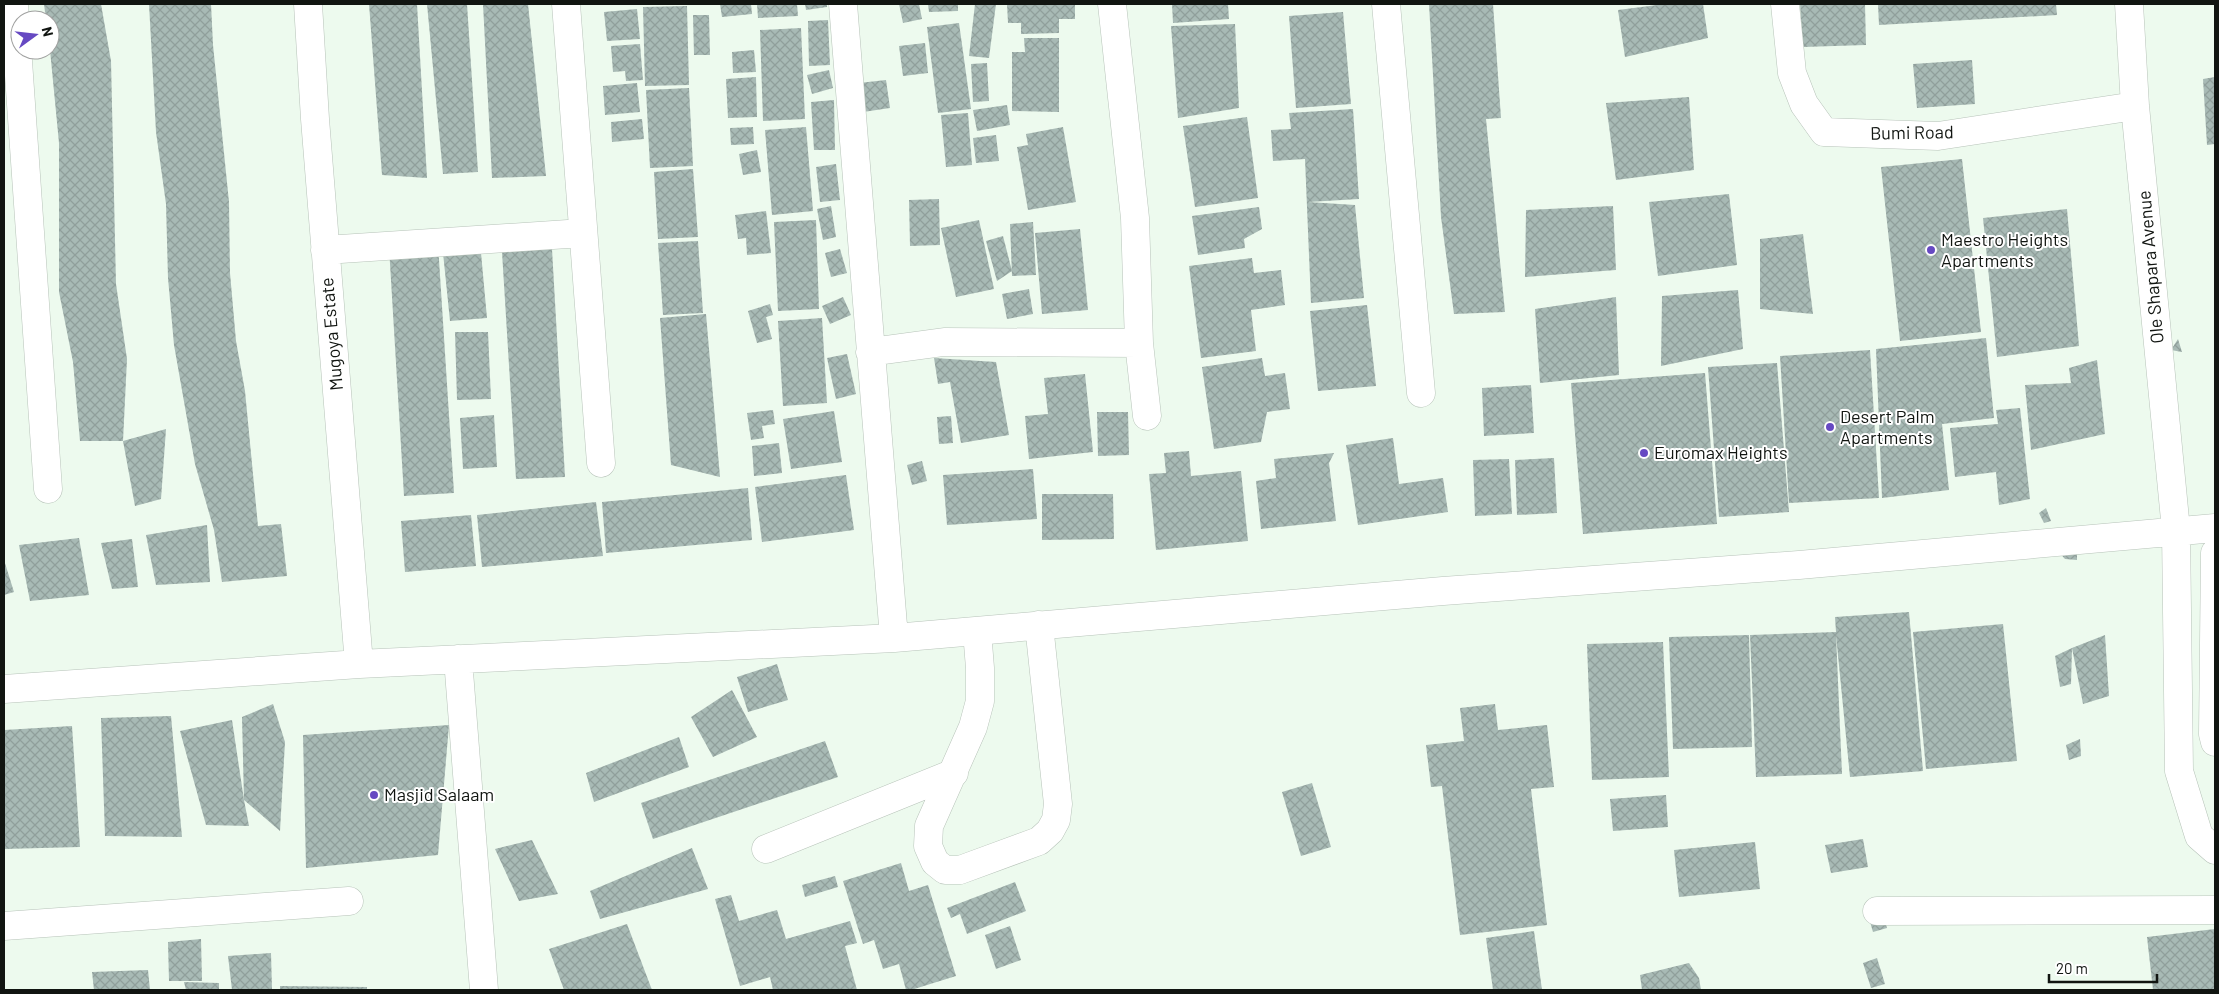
<svg xmlns="http://www.w3.org/2000/svg" width="2219" height="994" font-family="Barlow,sans-serif">
  <defs>
    <pattern id="building-cross-hatch" width="8" height="8" patternUnits="userSpaceOnUse" patternTransform="scale(1.25)"><rect width="8" height="8" fill="#a8bab5"/><path d="M0 0l8 8M0 8l8-8" fill="none" stroke="#909f9b"/></pattern>
  </defs>
  <rect width="100%" height="100%" fill="#edfaee"/>
  <!-- building -->
  <path fill="url(#building-cross-hatch)" d="M44,4H101L111,61L116,284L127,359L123,441H80L73,362L59,292V143L50,50V20H46Z
    M149,4H211L213,45L229,202L230,273L236,341L245,391L258,526L281,524L287,576L222,582L214,530L195,464L174,345L168,278L166,204L156,132Z
    M369,4H417L427,178L382,175Z
    M427,4H467L478,172L443,174Z
    M483,4H528L546,176L492,178Z
    M720,4H751L752,14L722,17Z
    M757,4H797L798,16L758,18Z
    M805,4H827V7L806,10Z
    M899,4H919L922,19L903,23Z
    M928,4H958V11L929,12Z
    M975,4H996L989,58L969,56Z
    M1007,4H1075V19H1059V33L1021,34V23H1008Z
    M1172,4H1228L1229,19L1173,23Z
    M1429,4H1493L1501,118L1486,119L1505,312L1454,314L1441,217Z
    M1665,4H1703L1708,38L1625,57L1618,10Z
    M1800,4H1865L1866,45L1803,47Z
    M1878,4H2056L2057,15L1879,25Z
    M687,6L689,85L645,86L643,7Z
    M637,9L640,39L607,41L604,12Z
    M1343,12L1351,104L1296,108L1289,16Z
    M693,15H709L710,55H694Z
    M828,20L830,65L809,66L808,21Z
    M959,23L971,109L938,113L927,27Z
    M1235,24L1239,108L1178,118L1171,26Z
    M801,28L805,119L763,121L760,30Z
    M1024,38H1059V112L1012,111V52H1025Z
    M925,43L928,73L903,76L899,46Z
    M640,44L643,80L626,81L625,71L613,72L611,46Z
    M754,50L756,72L733,73L732,52Z
    M1972,60L1975,104L1917,108L1913,64Z
    M987,63L989,101L973,102L971,64Z
    M829,70L833,88L812,94L807,75Z
    M756,77L757,117L728,118L726,79Z
    M2215,77V144L2207,145L2203,79Z
    M886,80L890,108L863,112L859,83Z
    M637,83L640,112L605,115L603,86Z
    M689,88L693,166L650,168L646,90Z
    M1689,97L1694,170L1616,180L1606,103Z
    M834,100L835,150H814L811,102Z
    M1007,105L1010,125L977,131L973,110Z
    M1353,109L1359,199L1308,202L1355,205L1364,298L1311,303L1305,159L1273,161L1271,130L1291,129L1289,113Z
    M968,113L972,165L946,167L941,115Z
    M1247,117L1258,198L1195,207L1183,126Z
    M642,119L644,139L612,142L611,122Z
    M753,127L754,144L731,145L730,128Z
    M806,127L813,211L772,215L765,130Z
    M1063,127L1076,202L1028,210L1017,147L1028,145L1026,134Z
    M996,135L999,161L976,163L973,138Z
    M757,150L761,172L743,175L739,154Z
    M1962,159L1981,332L1900,341L1881,167Z
    M836,164L840,200L820,202L816,167Z
    M693,169L698,237L658,239L654,172Z
    M1729,194L1737,265L1658,276L1649,202Z
    M939,199L940,245L910,246L909,200Z
    M831,206L836,237L823,240L817,209Z
    M1613,206L1616,270L1525,277L1526,210Z
    M1259,207L1262,229L1244,239L1245,248L1198,255L1192,216Z
    M2067,209L2079,346L1997,357L1983,218Z
    M766,211L771,253L747,255L746,238L738,239L735,215Z
    M816,220L819,309L778,311L774,222Z
    M979,220L994,289L956,297L941,228Z
    M1033,222L1036,275L1012,276L1010,224Z
    M1080,229L1088,310L1042,314L1035,233Z
    M1803,234L1813,314L1760,309V239Z
    M1003,236L1012,271L997,281L986,241Z
    M698,241L703,313L663,315L658,243Z
    M480,242L487,318L450,321L442,243Z
    M438,244L454,493L404,496L389,247Z
    M552,249L565,477L516,479L502,252Z
    M840,249L847,273L831,277L825,253Z
    M1252,258L1254,273L1281,270L1285,305L1251,310L1256,351L1201,358L1189,266Z
    M1029,289L1033,314L1007,319L1002,294Z
    M1738,290L1743,349L1661,366L1662,296Z
    M843,297L851,315L830,324L822,306Z
    M1616,297L1619,375L1540,383L1535,309Z
    M770,304L773,315L766,317L772,339L757,343L748,311Z
    M1367,305L1376,386L1318,391L1310,311Z
    M706,314L720,477L671,465L660,318Z
    M822,318L827,403L783,406L778,321Z
    M455,332H488L491,399L457,400Z
    M1986,338L1994,418L1942,424L1949,490L1882,498L1876,349Z
    M2178,339L2182,352L2171,350Z
    M1870,350L1879,498L1789,503L1780,356Z
    M847,354L856,394L836,399L827,358Z
    M934,358L996,362L1009,435L961,443L950,382L938,384Z
    M1262,358L1265,376L1285,373L1290,409L1267,412L1261,442L1214,449L1202,367Z
    M2097,360L2105,434L2031,450L2025,385L2071,383L2069,368Z
    M1777,363L1789,512L1719,517L1708,367Z
    M1705,373L1717,524L1583,534L1571,383Z
    M1085,374L1093,452L1029,459L1025,416L1048,414L1044,378Z
    M1531,385L1534,433L1484,436L1482,388Z
    M2020,408L2030,499L1999,505L1996,472L1955,477L1950,428L1998,424L1996,410Z
    M773,410L775,424L762,426L764,438L751,440L747,413Z
    M834,411L842,462L791,469L783,419Z
    M1097,412H1128L1129,455L1098,456Z
    M494,415L497,467L463,469L460,418Z
    M951,416L953,443L939,444L937,417Z
    M166,429L161,499L135,506L123,441Z
    M1393,438L1399,484L1443,478L1448,512L1358,525L1346,445Z
    M779,443L782,473L754,476L752,446Z
    M1189,451L1191,476L1241,471L1248,541L1156,550L1149,474L1166,473L1164,453Z
    M1334,453L1329,463L1336,521L1261,529L1256,481L1276,478L1274,459Z
    M1554,458L1557,513L1517,515L1515,460Z
    M1509,459L1512,514L1475,516L1473,460Z
    M922,461L927,481L912,485L907,465Z
    M1033,469L1037,519L947,525L943,475Z
    M846,475L854,530L762,542L755,487Z
    M748,488L752,540L606,553L602,502Z
    M1042,494H1113L1114,539L1042,540Z
    M596,502L603,556L482,567L477,515Z
    M2046,508L2051,521L2044,523L2039,513Z
    M471,515L476,566L405,572L401,521Z
    M207,525L210,582L156,585L146,535Z
    M79,538L89,595L30,601L19,545Z
    M132,539L138,587L112,589L101,543Z
    M2056,549H2077V560L2065,559Z
    M4,560L14,592L4,595Z
    M1909,612L1923,771L1850,777L1836,635L1842,774L1756,777L1750,635L1836,632L1835,617Z
    M2003,624L2017,761L1926,769L1913,632Z
    M1749,635L1752,747L1673,749L1669,637Z
    M2105,635L2109,696L2083,704L2072,648L2071,684L2060,687L2055,656L2072,648Z
    M1663,642L1669,777L1592,780L1587,644Z
    M777,664L788,700L748,712L737,677Z
    M732,690L757,737L713,757L691,717Z
    M273,704L285,742L280,831L244,800L249,826L206,825L180,731L232,720L244,800L242,717Z
    M1495,704L1498,730L1547,725L1554,787L1531,789L1547,925L1460,935L1442,786L1431,787L1426,745L1464,741L1460,708Z
    M171,716L182,837L105,836L101,718Z
    M449,725L438,855L306,868L303,735Z
    M72,726L80,847L4,849V730Z
    M679,737L689,767L594,802L586,773Z
    M2080,739L2081,756L2069,760L2066,745Z
    M825,741L838,777L653,839L641,803Z
    M1312,783L1331,847L1301,856L1282,792Z
    M1666,795L1668,827L1613,831L1610,799Z
    M1863,839L1868,867L1831,873L1825,845Z
    M532,840L558,894L519,901L495,849Z
    M1755,842L1760,889L1679,897L1674,850Z
    M692,848L708,889L600,919L590,891Z
    M901,863L909,891L928,885L956,976L911,990H906L899,964L883,969L874,940L863,944L843,881Z
    M835,876L838,887L805,897L802,885Z
    M1015,882L1026,911L967,934L960,914L951,918L947,908Z
    M731,895L739,921L777,910L786,939L850,921L857,943L845,946L857,990H773L770,977L740,986L715,899Z
    M1884,918L1887,928L1873,932L1870,922Z
    M627,924L652,990H564L549,949Z
    M1010,926L1021,960L996,969L985,935Z
    M2215,929V990H2153L2147,937Z
    M1534,931L1542,990H1493L1486,938Z
    M201,939L202,981H169L168,942Z
    M271,953L272,990H232L228,956Z
    M1877,958L1885,984L1871,988L1863,963Z
    M1689,963L1699,978L1701,990H1642L1640,975Z
    M148,970L150,990H94L92,972Z
    M184,982L219,983V990H186Z
    M280,986L367,987V990H280Z"/>
  <g fill="none" stroke-linecap="round" stroke-linejoin="round">
    <!-- minor casing -->
    <g stroke="#b7c3b9" stroke-width="29">
      <path id="minor" d="M14,4L48,489
        M308,4L315,119L359,664
        M566,4L601,463
        M843,4L894,638
        M1112,4L1135,218L1139,343L1147,416
        M1386,4L1421,393
        M1785,4L1792,73L1804,104L1824,132L1938,136L2135,106
        M2129,4L2135,106L2176,530L2179,771L2199,836L2215,850
        M325,250L583,233
        M870,352L944,342L1139,343
        M2215,553L2213,734L2215,742
        M977,631L980,668V701L973,727L929,826L928,846L935,862L945,870H960L1039,841L1050,831L1056,820L1058,804L1039,625
        M458,659L484,990
        M4,689L359,664L894,638L1443,591L1799,565L2215,528
        M766,849L954,773
        M1877,911L2215,910
        M4,926L349,901"/>
    </g>
    <!-- minor -->
    <use href="#minor" stroke="#fff" stroke-width="28"/>
  </g>
  <!-- markers -->
  <g fill="#6649c2" stroke="#fff" stroke-width="2">
    <circle cx="1931" cy="250" r="5"/>
    <circle cx="1830" cy="427" r="5"/>
    <circle cx="1644" cy="453" r="5"/>
    <circle cx="374" cy="795" r="5"/>
  </g>
  <g text-anchor="middle" stroke-width="4" stroke-linejoin="round" paint-order="stroke">
    <!-- street labels -->
    <g font-size="18" fill="#111511" stroke="#fff">
      <text transform="translate(1912 133) rotate(-1)" y="6">Bumi Road</text>
      <text transform="translate(2151 267) rotate(-95)" y="6">Ole Shapara Avenue</text>
      <text transform="translate(332 334) rotate(-95)" y="6">Mugoya Estate</text>
    </g>
    <!-- poi labels -->
    <g font-size="18" fill="#111511" stroke="#fff" text-anchor="start">
      <text x="1941" y="246">Maestro Heights<tspan x="1941" dy="21">Apartments</tspan></text>
      <text x="1840" y="423">Desert Palm<tspan x="1840" dy="21">Apartments</tspan></text>
      <text x="1654" y="459">Euromax Heights</text>
      <text x="384" y="801">Masjid Salaam</text>
    </g>
  </g>
  <!-- border -->
  <rect width="2219" height="994" fill="none" stroke="#111511" stroke-width="10"/>
  <!-- north arrow -->
  <g transform="translate(35 35) rotate(75)"><circle r="24" fill="#ffffff" stroke="#a0a1a0"/>
  <path d="M0-4L9 19L0 12L-9 19Z" fill="#6649c2"/>
  <text y="-8" font-size="14" font-weight="bold" text-anchor="middle" fill="#111511">N</text>
  </g>
  <!-- scale -->
  <path d="M2049 974v8h108v-8" fill="none" stroke="#111511" stroke-width="2.5"/>
  <text x="2056" y="974" font-size="15" fill="#111511" stroke="#ffffff" stroke-width="4" paint-order="stroke">20 m</text>
</svg>
